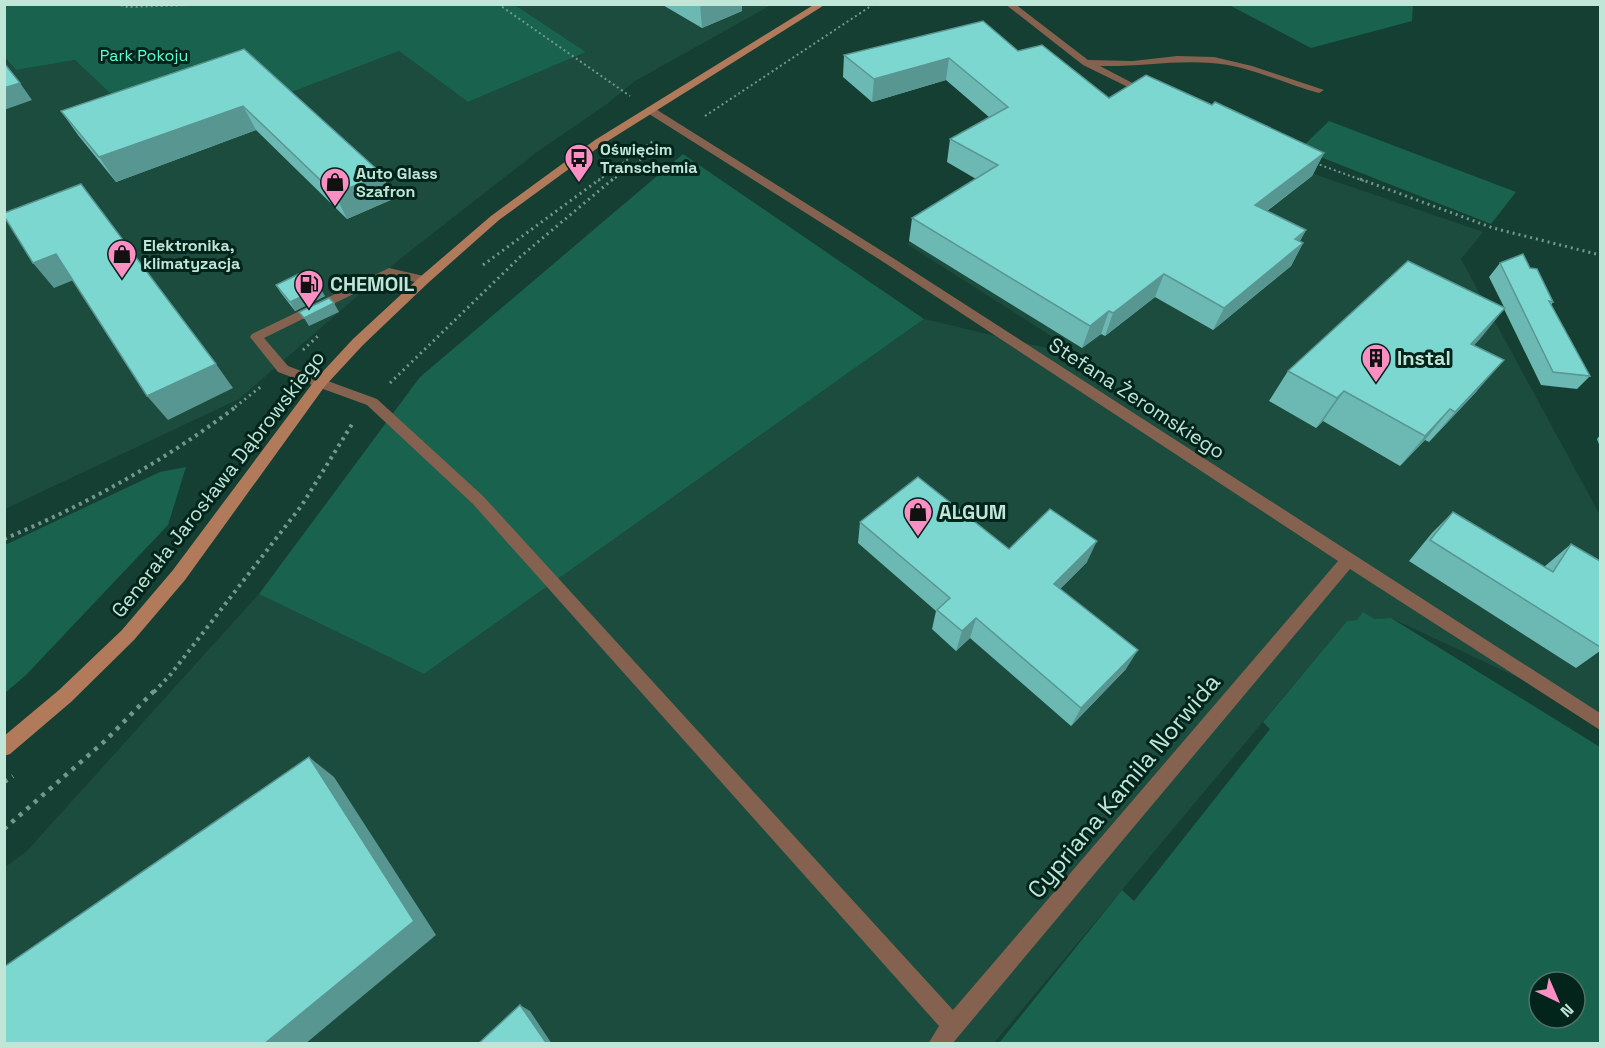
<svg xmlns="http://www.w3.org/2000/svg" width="1605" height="1048" font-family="'Space Grotesk',sans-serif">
  <rect width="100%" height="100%" fill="#153f32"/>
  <!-- built -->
  <path fill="#1c4c3e" d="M515,5H771L635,81L607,104L537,152L400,259L239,399L5,509L4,58L16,70L75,60L132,114L284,95L399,51L468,102L586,52Z
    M1148,97L1320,176L1483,232L1461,259L1600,515V716L1391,618L1347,621L994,1043L5,1044V867L26,852L259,594L424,674L924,319L1084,357L907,244Z"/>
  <!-- green -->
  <path fill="#19624e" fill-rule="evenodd" d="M5,4L515,5L586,52L468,102L399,51L284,95L132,114L75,60L16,70L5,58Z
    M1229,5H1413L1412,21L1311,48Z
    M1329,121L1516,192L1491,224L1300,149Z
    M683,154L924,319L424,674L259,594L420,377Z
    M186,467L168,525L26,675L5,693V545L160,472Z
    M1363,612L1374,619L1391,618L1600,747V1043H999L1122,890L1134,901L1270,729L1263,722L1347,621L1357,620ZM1539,982H1575V1018H1539Z"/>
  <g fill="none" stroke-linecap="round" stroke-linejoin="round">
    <!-- path-far3 -->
    <path stroke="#71998b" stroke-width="2" stroke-dasharray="2 3" stroke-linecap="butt" d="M116,4L128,7L221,4
      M498,4L630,96
      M705,116L874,4
      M1315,163L1364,181
      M598,181L653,141
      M611,181L661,145"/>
    <!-- path-far2 -->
    <path stroke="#71998b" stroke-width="3" stroke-dasharray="2 4" stroke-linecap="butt" d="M1360,179L1493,228L1600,255
      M483,265L600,179
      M303,350L319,335
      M390,383L520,257L613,179
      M235,407L263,385"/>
    <!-- path-far1 -->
    <path stroke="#71998b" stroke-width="4" stroke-dasharray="3 4.5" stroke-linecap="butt" d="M4,539C88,504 164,461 237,406
      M154,692L171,674L302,505L354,421"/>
    <!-- path -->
    <path stroke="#71998b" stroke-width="4.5" stroke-dasharray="4 6" stroke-linecap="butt" d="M4,782L13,776
      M4,829L106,740L155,690"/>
    <!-- lane -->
    <path fill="#85624f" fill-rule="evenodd" d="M1005,4H1015L1088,60L1133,61L1177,56L1214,57L1252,66L1324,90L1319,93C1284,84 1248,65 1211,63C1174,60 1137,67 1100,66L1140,87L1132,89L1083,65Z
      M389,268L428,277L430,280L424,284L390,276L264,338L288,366L325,380L327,383L325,386H315L278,372L250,337L252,334Z"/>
    <!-- street -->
    <path fill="#85624f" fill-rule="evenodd" d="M646,108H654L893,258L1600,713V730L1350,569L952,1044H928L939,1026L473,504L367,405L315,386L313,383L315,380H325L377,399L483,496L953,1010L1338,561L885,263L646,112Z"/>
    <!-- secondary -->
    <path fill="#b17a5b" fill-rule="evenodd" d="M815,4H826L603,144L499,220L428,283L363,345L325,386L185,580L134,640L71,702L10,754L4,756V736L59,690L122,630L173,570L315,380L353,339L420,277L491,216L595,140Z"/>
  </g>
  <!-- wall -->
  <path fill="#6cb9b4" d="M661,4H742V11L702,28Z
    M244,49L382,174L393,199L347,219L256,130L116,182L78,135L61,111Z
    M1018,51L1109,98L1212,105L1324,153L1312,176L1267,211L1306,230L1300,241L1303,243L1291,266L1213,330L1155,297L1105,336L1101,334L1082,348L909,241L912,218L976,179L947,162L950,139L989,117L946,80L872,102L843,77L844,55Z
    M1500,263L1530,268L1553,302L1551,305L1590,376L1577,389L1541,385L1504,309L1474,345L1477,391L1429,442L1425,440L1400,466L1323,421L1316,428L1269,401L1288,371L1504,307L1489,277Z
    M276,285L325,296L295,311L281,293Z
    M1600,435V447L1597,439Z
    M1453,512L1544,567L1571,544L1600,561V651L1576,668L1409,561L1432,533Z
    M860,522L1009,549L1087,562L1060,589L1126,669L1071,726L970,638L956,651L932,629L936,611L858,543Z"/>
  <!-- shaded-wall -->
  <path fill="#589692" d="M700,4H742V11L702,28Z
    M949,58L946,80L872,102L874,79Z
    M20,83L32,100L4,110V88Z
    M243,106L256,130L116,182L99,157Z
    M1324,153L1312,176L1244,228L1255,205Z
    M382,174L393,199L347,219L335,194Z
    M1306,230L1295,249L1303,243L1291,266L1213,330L1224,308Z
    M56,254L76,279L54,288L33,263Z
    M1164,274L1155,297L1105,336L1113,313Z
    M320,288L325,296L295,311L290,302Z
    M334,303L339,312L309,326L304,318Z
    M1505,308L1480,339L1446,375L1471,344Z
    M1109,311L1101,334L1082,348L1090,326Z
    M1504,360L1477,391L1429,442L1455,412Z
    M216,364L233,388L168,420L147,396Z
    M1344,391L1323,421L1316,428L1337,398Z
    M1450,409L1425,440L1400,466L1425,436Z
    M1097,541L1087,562L1045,604L1054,584Z
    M976,618L970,638L956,651L962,631Z
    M1138,650L1126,669L1071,726L1081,708Z
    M309,757L334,777L436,935L305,1044H264Z
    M520,1005L530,1011L552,1044H547Z"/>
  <!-- building -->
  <path fill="#7dd7d1" stroke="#589692" stroke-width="1.5" d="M983,21L1018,51L1042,45L1109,98L1146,75L1212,105L1215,102L1324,153L1255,205L1306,230L1295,239L1303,243L1224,308L1164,274L1113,313L1109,311L1090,326L912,218L998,165L950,139L1008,107L949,58L874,79L844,55Z
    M244,49L382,174L335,194L243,106L99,157L61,111Z
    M4,63L20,83L4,88Z
    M81,184L216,364L147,396L56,254L33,263L4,216V213Z
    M1523,254L1530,268L1537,269L1553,302L1549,301L1590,376L1553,372L1500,263Z
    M1408,261L1505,308L1471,344L1504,360L1455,412L1450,409L1425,436L1344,391L1337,398L1288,371Z
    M305,271L320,288L290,302L276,285Z
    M329,298L334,303L304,318L299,312Z
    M918,477L1009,549L1050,509L1097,541L1054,584L1138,650L1081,708L976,618L962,631L937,610L950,598L860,522Z
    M1453,512L1553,572L1571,544L1600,561V647L1430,540Z
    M309,757L414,921L264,1044H4V967Z
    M520,1005L547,1044H478Z"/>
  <!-- icons -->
  <defs>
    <g id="bus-pin" transform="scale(1.5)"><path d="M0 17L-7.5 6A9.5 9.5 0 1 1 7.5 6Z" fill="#fb8fc4" stroke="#02241b"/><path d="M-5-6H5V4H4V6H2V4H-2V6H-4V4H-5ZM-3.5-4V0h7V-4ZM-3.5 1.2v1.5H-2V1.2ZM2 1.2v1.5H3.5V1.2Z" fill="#111"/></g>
    <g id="shop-pin" transform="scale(1.5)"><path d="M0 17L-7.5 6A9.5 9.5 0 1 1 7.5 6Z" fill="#fb8fc4" stroke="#02241b"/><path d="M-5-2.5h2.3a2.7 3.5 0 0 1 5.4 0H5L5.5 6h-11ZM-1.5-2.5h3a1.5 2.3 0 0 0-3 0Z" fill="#111"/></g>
    <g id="fuel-pin" transform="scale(1.5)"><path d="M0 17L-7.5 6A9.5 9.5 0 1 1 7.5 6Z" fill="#fb8fc4" stroke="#02241b"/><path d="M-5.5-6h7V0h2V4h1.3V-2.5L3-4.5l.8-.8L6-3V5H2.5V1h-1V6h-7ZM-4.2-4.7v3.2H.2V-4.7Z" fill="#111"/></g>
    <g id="building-pin" transform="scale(1.5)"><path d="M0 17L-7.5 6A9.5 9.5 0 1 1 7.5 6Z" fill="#fb8fc4" stroke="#02241b"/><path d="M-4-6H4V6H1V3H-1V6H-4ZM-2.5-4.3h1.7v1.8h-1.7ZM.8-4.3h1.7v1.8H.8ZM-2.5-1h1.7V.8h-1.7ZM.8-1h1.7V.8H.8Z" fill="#111"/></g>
  </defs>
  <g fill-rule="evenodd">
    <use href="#bus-pin" x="579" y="158"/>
    <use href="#shop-pin" x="335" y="182"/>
    <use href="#shop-pin" x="122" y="254"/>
    <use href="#fuel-pin" x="309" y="284"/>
    <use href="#building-pin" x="1376" y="358"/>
    <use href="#shop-pin" x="918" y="512"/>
  </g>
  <g text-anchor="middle" stroke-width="6" stroke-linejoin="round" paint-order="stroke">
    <!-- far-park labels -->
    <g font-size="16" fill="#5dfed0" stroke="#02241b">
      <text x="144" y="61">Park Pokoju</text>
    </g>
    <!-- far-poi labels -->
    <g font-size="16" font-weight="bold" fill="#c0e6d7" stroke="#02241b" text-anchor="start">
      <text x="600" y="155">Oświęcim<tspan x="600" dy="18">Transchemia</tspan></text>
      <text x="356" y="179">Auto Glass<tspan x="356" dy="18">Szafron</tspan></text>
      <text x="143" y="251">Elektronika,<tspan x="143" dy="18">klimatyzacja</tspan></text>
    </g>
    <!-- poi labels -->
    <g font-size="20" font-weight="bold" fill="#c0e6d7" stroke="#02241b" text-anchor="start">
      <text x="330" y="291">CHEMOIL</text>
      <text x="1397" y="365">Instal</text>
      <text x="939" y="519">ALGUM</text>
    </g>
    <!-- street labels -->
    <g font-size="20" fill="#c0e6d7" stroke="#02241b">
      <text transform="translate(1137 398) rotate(33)" y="7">Stefana Żeromskiego</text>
      <text transform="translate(218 484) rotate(-52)" y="7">Generała Jarosława Dąbrowskiego</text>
    </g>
    <!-- near-street labels -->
    <g font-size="24" fill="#c0e6d7" stroke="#02241b">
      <text transform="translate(1124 786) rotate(-50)" y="8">Cypriana Kamila Norwida</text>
    </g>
  </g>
  <!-- border -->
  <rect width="1605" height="1048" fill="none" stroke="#c0e6d7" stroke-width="12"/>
  <!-- north arrow -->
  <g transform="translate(1557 1000) rotate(136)"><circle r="28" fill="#02241b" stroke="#4e7266" stroke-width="1.5"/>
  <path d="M0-4.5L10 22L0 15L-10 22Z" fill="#fb8fc4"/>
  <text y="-9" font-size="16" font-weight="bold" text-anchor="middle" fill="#c0e6d7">N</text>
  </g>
</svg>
